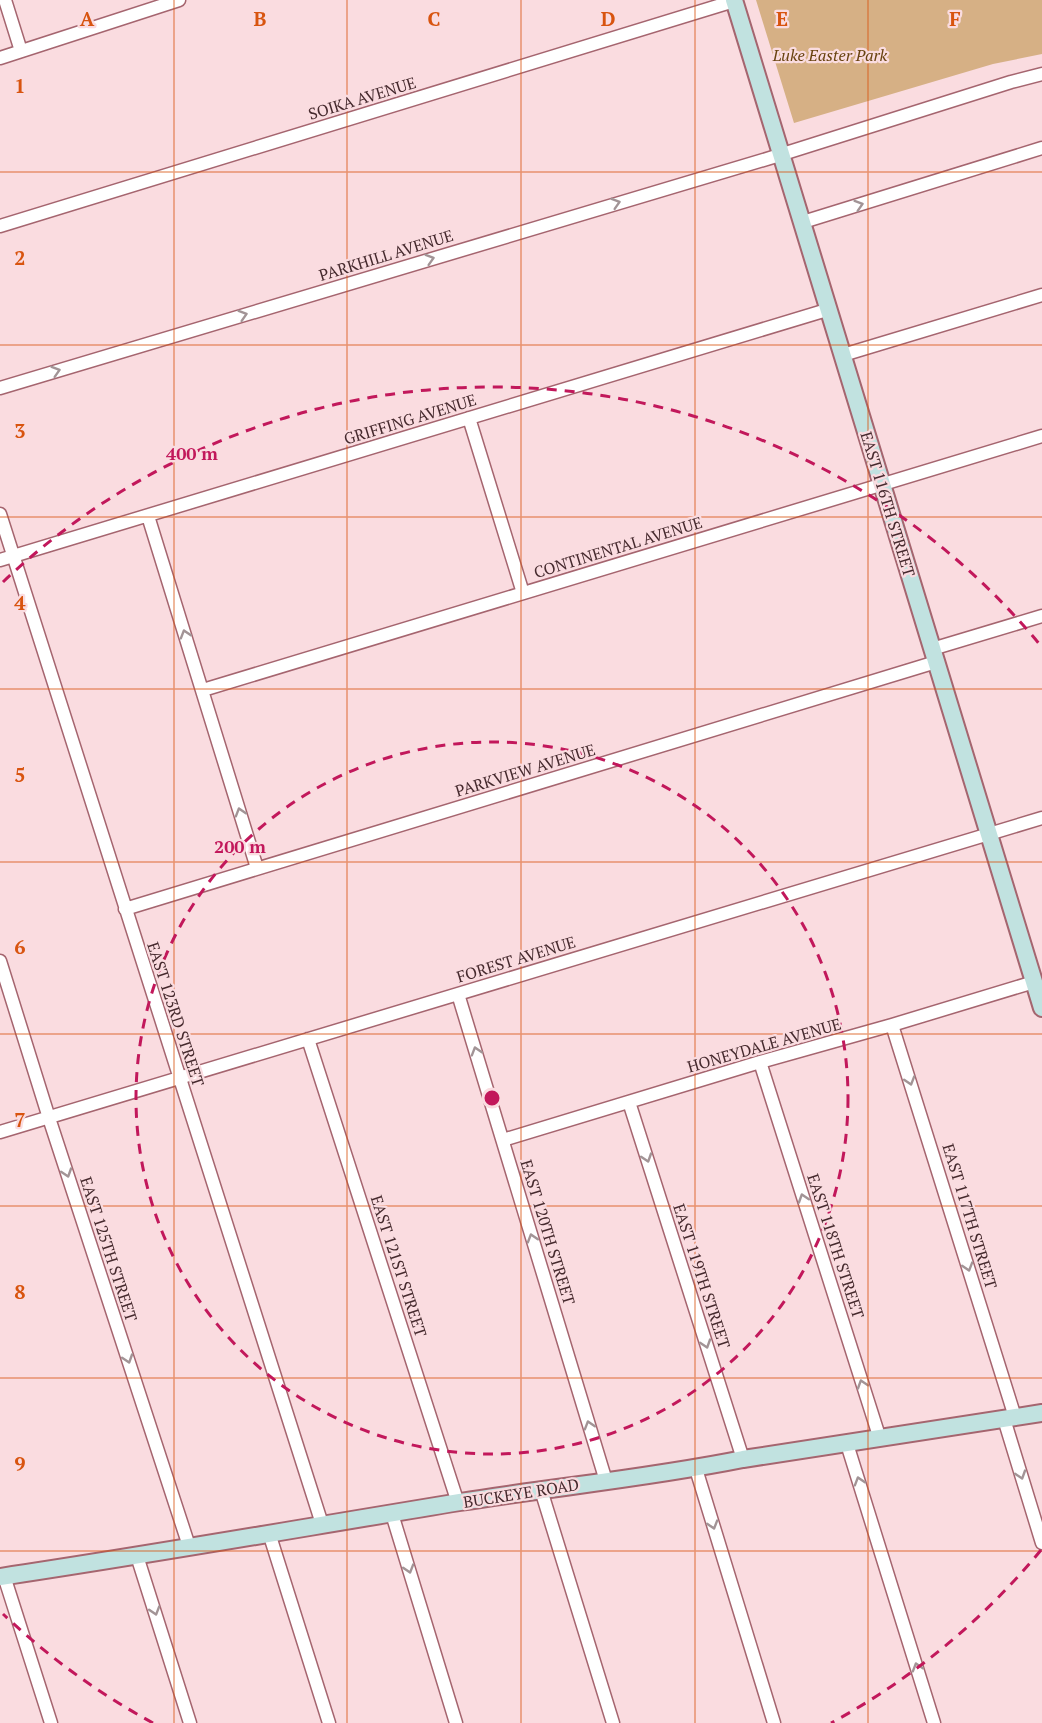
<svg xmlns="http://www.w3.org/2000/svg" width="1042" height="1723" font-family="'PT Serif',serif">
  <rect width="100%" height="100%" fill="#fadce0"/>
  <!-- green -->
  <path fill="#d6b085" d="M756,0H1042V54L993,64L794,123Z"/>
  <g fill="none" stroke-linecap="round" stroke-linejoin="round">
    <!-- street casing -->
    <g stroke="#a5656f" stroke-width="15">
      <path id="street" d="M5,0L21,51
        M0,58L179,0
        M803,222L1042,148
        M0,226L734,1
        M843,355L1042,295
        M0,388L770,158L1011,82L1042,74
        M469,418L523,593
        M0,514L322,1524
        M148,516L257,868
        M0,560L830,309
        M932,649L1042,616
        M203,690L1042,436
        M125,909L936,662
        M0,961L49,1118L189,1546
        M458,994L606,1481
        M892,1025L1015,1417
        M308,1039L458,1503
        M760,1062L880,1439
        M629,1102L743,1459
        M0,1132L1042,818
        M503,1140L760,1062L892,1025L1034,982
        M1004,1419L1042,1543
        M847,1444L934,1723
        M696,1469L774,1723
        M541,1490L613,1723
        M392,1514L456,1723
        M269,1533L329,1723
        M137,1556L190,1723
        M4,1576L51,1723"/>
    </g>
    <!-- secondary casing -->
    <g stroke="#a5656f" stroke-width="20">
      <path id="secondary" d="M734,0L1042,1008
        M0,1577C154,1554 307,1527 460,1502C554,1487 649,1478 743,1459L1042,1413"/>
    </g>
    <!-- street -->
    <use href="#street" stroke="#fff" stroke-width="12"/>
    <!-- secondary -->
    <use href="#secondary" stroke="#c1e2e0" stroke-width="16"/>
  </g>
  <!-- one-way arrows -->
  <defs><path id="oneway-chevron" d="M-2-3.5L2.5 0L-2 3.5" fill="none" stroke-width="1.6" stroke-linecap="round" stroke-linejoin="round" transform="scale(1.5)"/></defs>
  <g stroke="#a29496">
    <use href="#oneway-chevron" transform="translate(616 203) rotate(-17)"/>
    <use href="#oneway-chevron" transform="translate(859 205) rotate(-17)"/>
    <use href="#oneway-chevron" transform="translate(430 259) rotate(-17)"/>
    <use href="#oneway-chevron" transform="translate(243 315) rotate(-17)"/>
    <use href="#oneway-chevron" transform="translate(56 371) rotate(-17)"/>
    <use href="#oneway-chevron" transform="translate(185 634) rotate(-107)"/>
    <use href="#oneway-chevron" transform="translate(240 812) rotate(-107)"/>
    <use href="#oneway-chevron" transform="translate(476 1051) rotate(-107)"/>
    <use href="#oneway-chevron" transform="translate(910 1081) rotate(73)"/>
    <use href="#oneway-chevron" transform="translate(647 1158) rotate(72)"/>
    <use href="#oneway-chevron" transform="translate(67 1173) rotate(72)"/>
    <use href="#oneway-chevron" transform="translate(803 1198) rotate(-108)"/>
    <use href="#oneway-chevron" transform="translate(532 1238) rotate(-107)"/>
    <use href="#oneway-chevron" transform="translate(968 1267) rotate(73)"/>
    <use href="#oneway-chevron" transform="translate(706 1344) rotate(72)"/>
    <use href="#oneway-chevron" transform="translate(128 1359) rotate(72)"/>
    <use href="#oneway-chevron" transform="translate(862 1384) rotate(-108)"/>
    <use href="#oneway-chevron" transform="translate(589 1425) rotate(-107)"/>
    <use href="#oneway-chevron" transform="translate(1021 1475) rotate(72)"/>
    <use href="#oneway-chevron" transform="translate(859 1481) rotate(-107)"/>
    <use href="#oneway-chevron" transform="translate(713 1525) rotate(73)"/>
    <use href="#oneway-chevron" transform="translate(409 1569) rotate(73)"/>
    <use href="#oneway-chevron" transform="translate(155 1611) rotate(73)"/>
    <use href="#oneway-chevron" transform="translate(917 1667) rotate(-107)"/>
  </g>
  <!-- grid -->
  <path fill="none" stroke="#d8540f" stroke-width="1.5" stroke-opacity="0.55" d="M174,0V1723M347,0V1723M521,0V1723M695,0V1723M868,0V1723M0,172H1042M0,345H1042M0,517H1042M0,689H1042M0,862H1042M0,1034H1042M0,1206H1042M0,1378H1042M0,1551H1042"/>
  <!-- distance rings -->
  <g fill="none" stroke="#c2185b" stroke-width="3" stroke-dasharray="10 8">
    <circle cx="492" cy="1098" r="356"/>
    <path d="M1041 1550A711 711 0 0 1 831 1723M153 1723A711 711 0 0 1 3 1614M3 582A711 711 0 0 1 1041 646"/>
  </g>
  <g text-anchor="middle" stroke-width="4.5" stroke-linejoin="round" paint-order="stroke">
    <!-- park labels -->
    <g font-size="16" font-style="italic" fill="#694310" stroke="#fadce0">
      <text x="830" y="61">Luke Easter Park</text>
    </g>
    <!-- street labels -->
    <g font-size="16" fill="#462a2e" stroke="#fadce0">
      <text transform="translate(362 98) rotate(-17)" y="6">SOIKA AVENUE</text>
      <text transform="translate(386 255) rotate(-17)" y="6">PARKHILL AVENUE</text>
      <text transform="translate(410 419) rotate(-17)" y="6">GRIFFING AVENUE</text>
      <text transform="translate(888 504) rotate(73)" y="6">EAST 116TH STREET</text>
      <text transform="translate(618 547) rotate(-17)" y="6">CONTINENTAL AVENUE</text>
      <text transform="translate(525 770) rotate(-17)" y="6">PARKVIEW AVENUE</text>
      <text transform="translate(516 959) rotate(-17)" y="6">FOREST AVENUE</text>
      <text transform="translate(176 1014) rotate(72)" y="6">EAST 123RD STREET</text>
      <text transform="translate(764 1045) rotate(-16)" y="6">HONEYDALE AVENUE</text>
      <text transform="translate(970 1216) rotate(73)" y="6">EAST 117TH STREET</text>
      <text transform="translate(548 1232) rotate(73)" y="6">EAST 120TH STREET</text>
      <text transform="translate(836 1246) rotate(72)" y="6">EAST 118TH STREET</text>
      <text transform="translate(109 1249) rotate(72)" y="6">EAST 125TH STREET</text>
      <text transform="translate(399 1266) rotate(72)" y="6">EAST 121ST STREET</text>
      <text transform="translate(702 1276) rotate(72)" y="6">EAST 119TH STREET</text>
      <text transform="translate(521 1493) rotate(-9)" y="6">BUCKEYE ROAD</text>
    </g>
  </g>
  <g font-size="20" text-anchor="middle" font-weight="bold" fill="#d8540f" stroke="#fadce0" stroke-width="4.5" stroke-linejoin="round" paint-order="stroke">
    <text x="87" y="26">A</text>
    <text x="260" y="26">B</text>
    <text x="434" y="26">C</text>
    <text x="608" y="26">D</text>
    <text x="782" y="26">E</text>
    <text x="955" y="26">F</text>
    <text x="20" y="93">1</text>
    <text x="20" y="265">2</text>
    <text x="20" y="438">3</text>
    <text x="20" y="610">4</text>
    <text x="20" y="782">5</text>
    <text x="20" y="954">6</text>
    <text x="20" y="1127">7</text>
    <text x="20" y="1299">8</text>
    <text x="20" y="1471">9</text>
  </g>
  <circle cx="492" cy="1098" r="9" fill="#c2185b" stroke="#fadce0" stroke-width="3"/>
  <g font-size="18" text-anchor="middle" font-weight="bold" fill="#c2185b" stroke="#fadce0" stroke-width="4.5" stroke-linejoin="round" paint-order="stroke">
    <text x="192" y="460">400 m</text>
    <text x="240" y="853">200 m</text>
  </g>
</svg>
